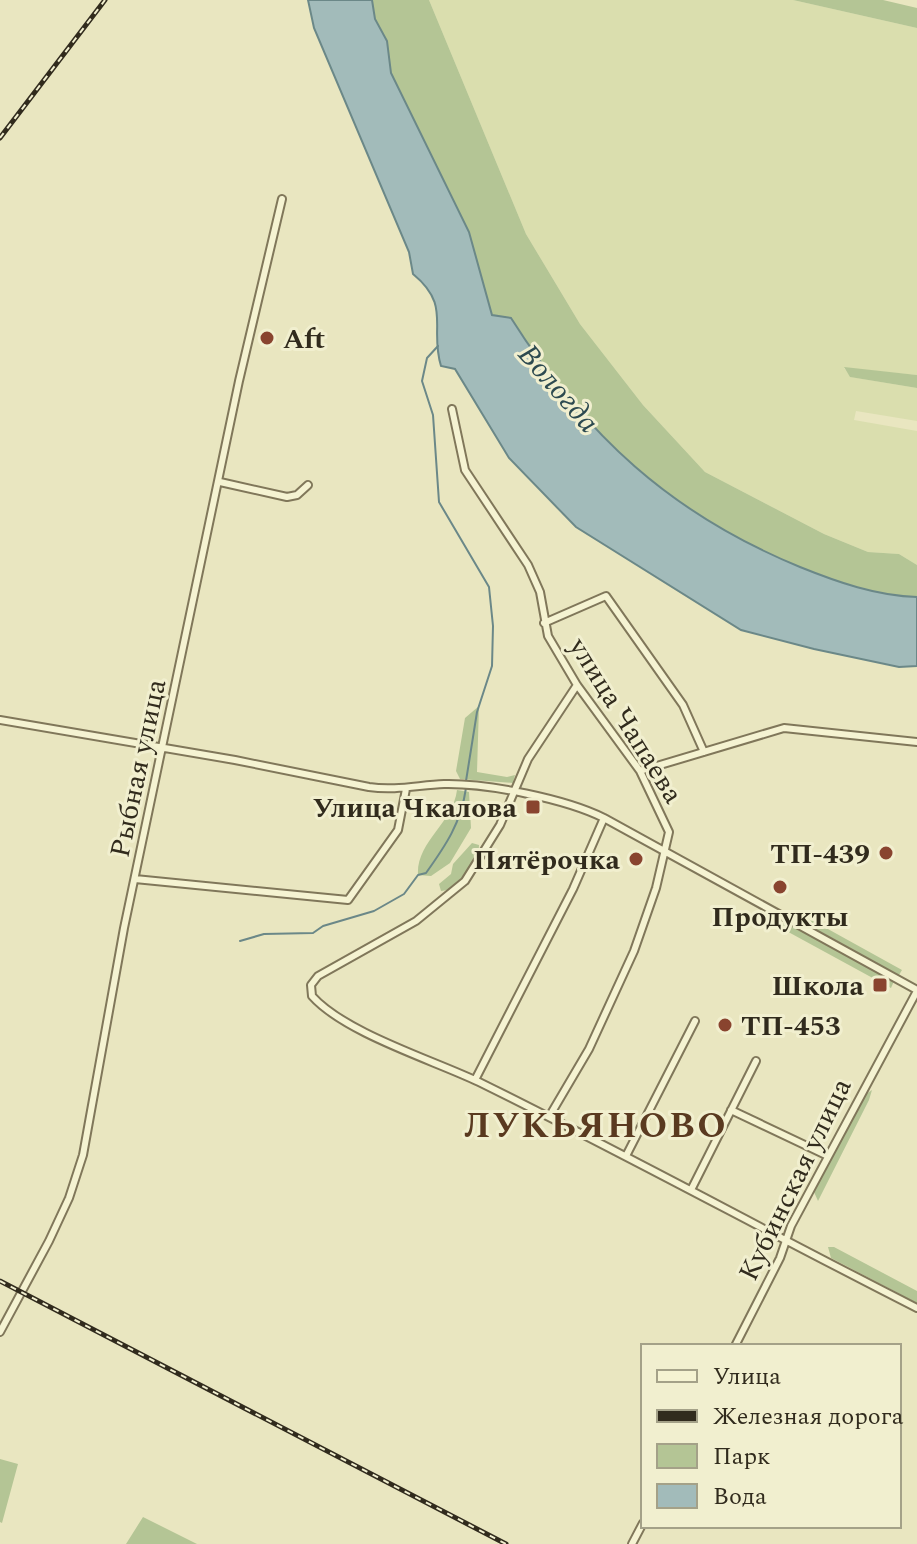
<svg xmlns="http://www.w3.org/2000/svg" width="917" height="1544" font-family="Spectral,serif">
  <rect width="100%" height="100%" fill="#e9e6c0"/>
  <!-- farmland -->
  <path fill="#dadeae" d="M429,0H793L917,28V375L844,368L851,377L917,388V421L856,411L854,420L917,431V565L899,554L868,552L824,534L705,472L643,405L580,324L526,234Z"/>
  <!-- green -->
  <path fill="#b4c595" d="M372,0H429L526,234L580,324L643,405L705,472L824,534L868,552L899,554L917,565V597C877,596 837,582 800,567C672,514 585,435 511,319L492,315L421,135L391,73L387,41L375,19Z
    M793,0H883L917,8V28Z
    M844,367L917,375V388L850,377Z
    M479,706L477,772L507,777L515,775L513,783L460,779L456,771L465,718Z
    M457,790L469,792L471,828L450,863L431,876L418,875C416,842 453,823 457,790Z
    M472,843L479,845C479,863 460,890 441,891L439,884L451,874L453,864Z
    M799,913L902,970L899,975L803,922Z
    M784,921L894,981L891,988L781,928Z
    M872,1090L869,1100L818,1201L814,1192L866,1094Z
    M828,1247H834L917,1291V1303L831,1258Z
    M0,1459L18,1464L2,1523L0,1522Z
    M143,1517L197,1544H126Z"/>
  <!-- water -->
  <path fill="#a2bbba" stroke="#6b8888" stroke-width="2" d="M308,0H372L375,19L387,41L391,73L469,232L492,315L511,318C585,435 671,514 800,567C837,582 877,596 917,597V666L899,667L814,649L741,630L576,527L509,458L455,369L441,366C429,327 452,306 413,274L409,252L314,28Z"/>
  <g fill="none" stroke-linecap="round" stroke-linejoin="round">
    <!-- stream -->
    <path stroke="#6b8888" stroke-width="2" d="M438,346L427,358L422,381L433,415L439,502L489,587L493,626L492,666L477,712L466,781
      M240,941L264,934L313,933L323,926L374,911L404,894L418,875L426,873C446,845 461,823 466,788"/>
    <!-- street casing -->
    <g stroke="#80775a" stroke-width="10">
      <path id="street" d="M452,409L465,470L528,565L540,592L548,636L577,685L640,771L669,832L656,888L634,951L589,1049L549,1117
        M220,482L287,497L297,495L308,485
        M544,623L606,596L683,705L704,752
        M577,685L528,759L500,825L465,881L416,921L318,976L311,985L312,996C345,1033 433,1060 479,1082C627,1155 771,1234 917,1308
        M0,720L235,760L369,787C395,791 419,785 444,784C487,783 566,799 604,818L917,990
        M640,771L784,728L917,742
        M135,879L348,900L398,830L406,789
        M475,1080L573,889L604,818
        M731,1110L828,1156
        M626,1156L695,1021
        M691,1190L756,1061
        M0,1332L49,1241L69,1198L83,1155L124,928L239,381L282,199
        M735,1346L780,1258L791,1226L917,991
        M632,1544L643,1523"/>
    </g>
    <!-- street -->
    <use href="#street" stroke="#f5f3d2" stroke-width="6"/>
    <!-- rail casing -->
    <g stroke="#312b1d" stroke-width="5">
      <path id="rail" d="M0,138L105,0
        M0,1281L506,1544"/>
    </g>
    <!-- rail -->
    <use href="#rail" stroke="#f1efcf" stroke-width="2" stroke-dasharray="6" stroke-linecap="butt"/>
  </g>
  <!-- markers -->
  <g fill="#89442f" stroke="#f1efcf" stroke-width="3">
    <circle cx="267" cy="338" r="8"/>
    <rect x="525" y="799" width="16" height="16" rx="4"/>
    <circle cx="886" cy="853" r="8"/>
    <circle cx="636" cy="859" r="8"/>
    <circle cx="780" cy="887" r="8"/>
    <rect x="872" y="977" width="16" height="16" rx="4"/>
    <circle cx="725" cy="1025" r="8"/>
  </g>
  <g text-anchor="middle" stroke-width="6" stroke-linejoin="round" paint-order="stroke">
    <!-- poi labels -->
    <g font-size="28" font-weight="bold" fill="#312b1d" stroke="#f1efcf" text-anchor="end">
      <text x="283" y="348" text-anchor="start">Aft</text>
      <text x="517" y="817">Улица Чкалова</text>
      <text x="870" y="863">ТП-439</text>
      <text x="620" y="869">Пятёрочка</text>
      <text x="780" y="926" text-anchor="middle">Продукты</text>
      <text x="864" y="995">Школа</text>
      <text x="741" y="1035" text-anchor="start">ТП-453</text>
    </g>
    <!-- street labels -->
    <g font-size="28" fill="#312b1d" stroke="#f1efcf">
      <text transform="translate(627 720) rotate(58)" y="10">улица Чапаева</text>
      <text transform="translate(137 768) rotate(-78)" y="10">Рыбная улица</text>
      <text transform="translate(794 1179) rotate(-64)" y="10">Кубинская улица</text>
    </g>
    <!-- water labels -->
    <g font-size="30" font-style="italic" fill="#2d4a50" stroke="#f1efcf">
      <text transform="translate(559 388) rotate(49)" y="10">Вологда</text>
    </g>
    <!-- district labels -->
    <g font-size="36" font-weight="bold" letter-spacing="2" fill="#5a3a20" stroke="#f1efcf">
      <text x="596" y="1137">ЛУКЬЯНОВО</text>
    </g>
  </g>
  <!-- legend -->
  <rect x="641" y="1344" width="260" height="184" fill="#f1efcf" stroke="#a4a188" stroke-width="2"/>
  <rect x="657" y="1370" width="40" height="12" fill="#f5f3d2" stroke="#a4a188" stroke-width="2"/>
  <text x="713" y="1384" font-size="24" fill="#312b1d">Улица</text>
  <rect x="657" y="1410" width="40" height="12" fill="#312b1d" stroke="#a4a188" stroke-width="2"/>
  <text x="713" y="1424" font-size="24" fill="#312b1d">Железная дорога</text>
  <rect x="657" y="1444" width="40" height="24" fill="#b4c595" stroke="#a4a188" stroke-width="2"/>
  <text x="713" y="1464" font-size="24" fill="#312b1d">Парк</text>
  <rect x="657" y="1484" width="40" height="24" fill="#a2bbba" stroke="#a4a188" stroke-width="2"/>
  <text x="713" y="1504" font-size="24" fill="#312b1d">Вода</text>
</svg>
